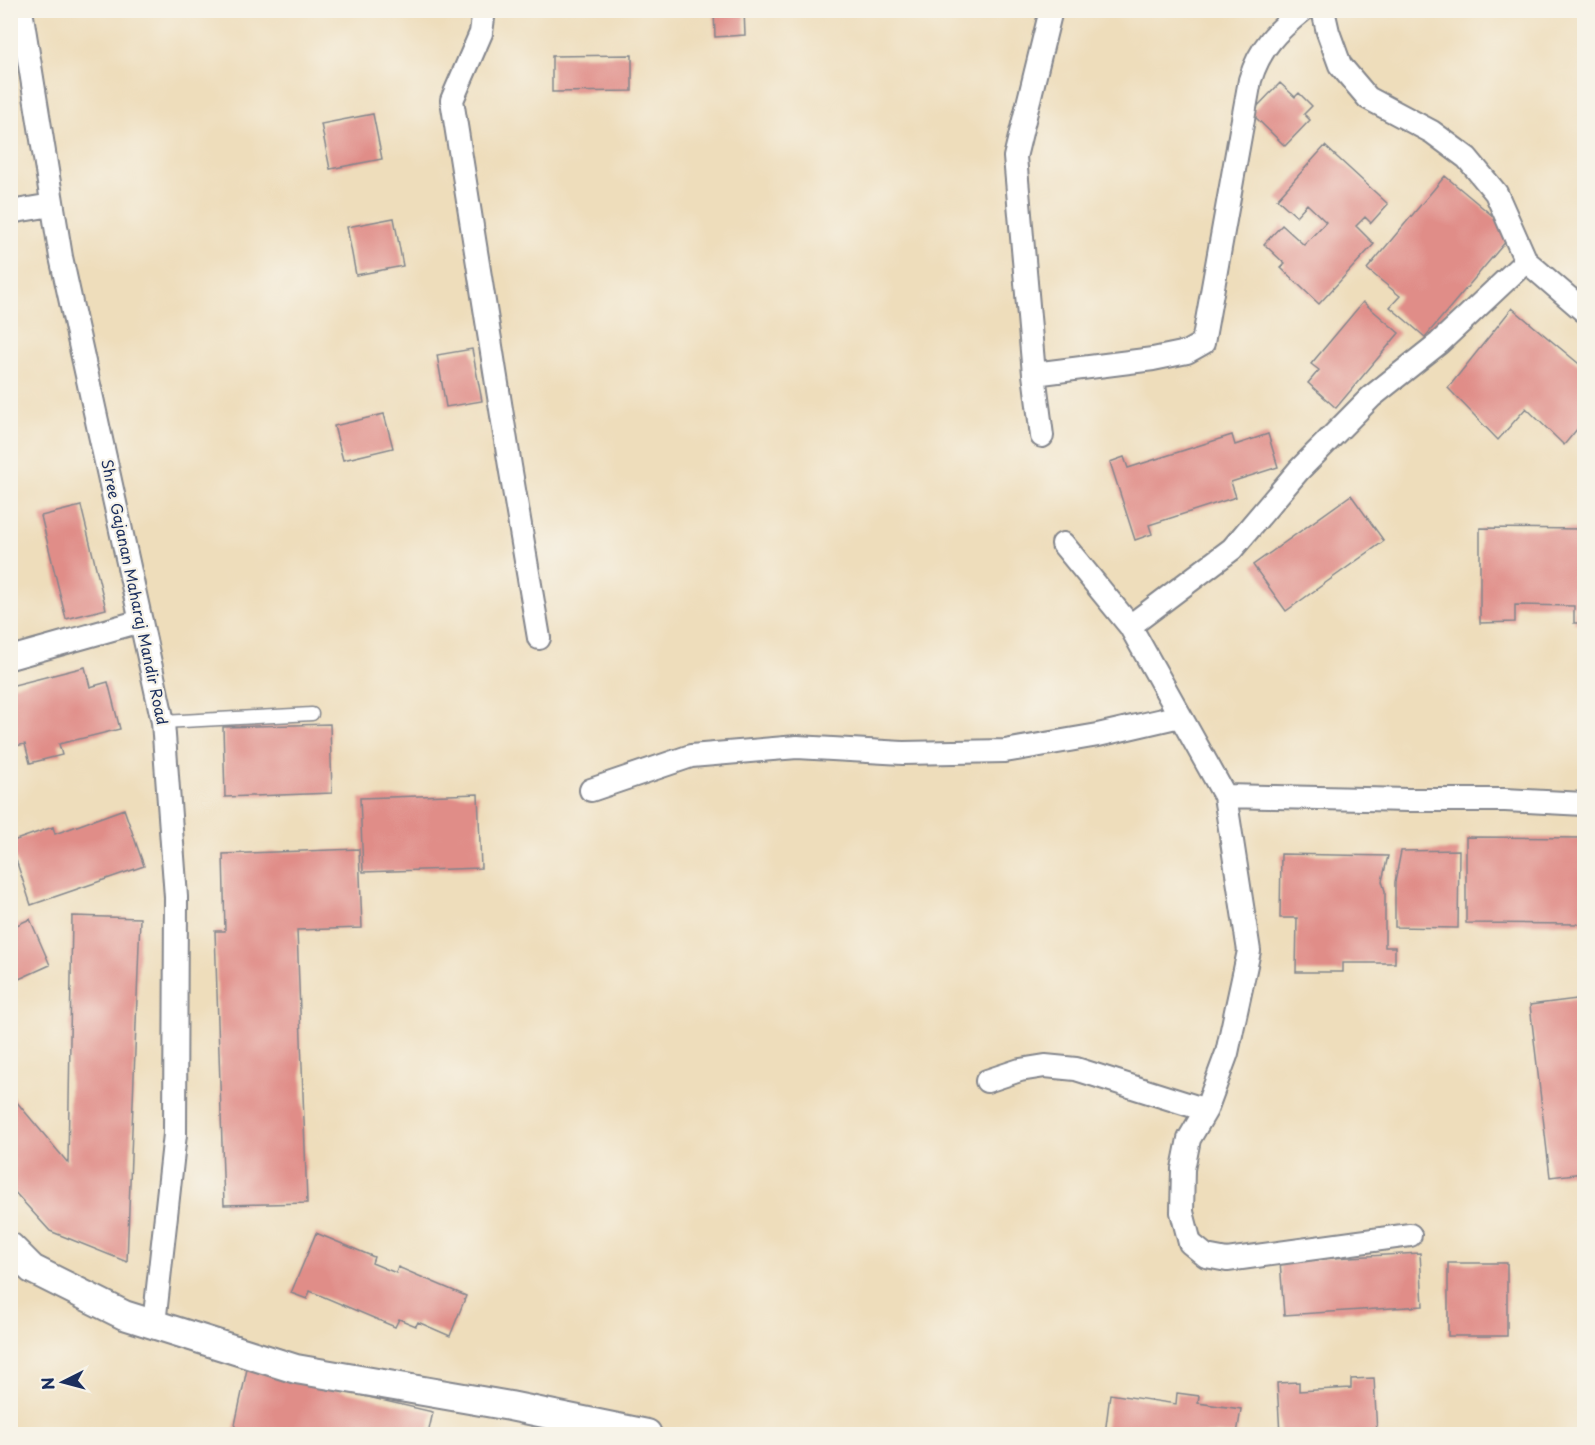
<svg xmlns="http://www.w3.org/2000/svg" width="1595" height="1445" font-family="'Playpen Sans',sans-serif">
  <rect width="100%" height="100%" fill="#f7f3e8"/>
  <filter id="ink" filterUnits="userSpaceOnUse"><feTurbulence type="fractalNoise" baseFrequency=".0167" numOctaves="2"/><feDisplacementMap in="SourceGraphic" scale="12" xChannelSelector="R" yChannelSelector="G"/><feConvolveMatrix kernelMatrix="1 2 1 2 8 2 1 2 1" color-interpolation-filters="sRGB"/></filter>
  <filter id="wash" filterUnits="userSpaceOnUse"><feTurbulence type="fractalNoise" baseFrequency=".008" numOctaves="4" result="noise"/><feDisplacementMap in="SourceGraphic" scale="24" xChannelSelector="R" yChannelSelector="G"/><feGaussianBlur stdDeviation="1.35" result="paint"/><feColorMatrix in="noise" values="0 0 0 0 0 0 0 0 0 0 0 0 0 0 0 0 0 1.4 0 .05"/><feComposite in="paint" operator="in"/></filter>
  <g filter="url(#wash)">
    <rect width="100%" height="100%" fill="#edb"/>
    <g id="blocks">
      <!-- building -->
      <path fill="#e08d88" d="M714,10H744L745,35L715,37Z
        M632,55V91L552,92V56Z
        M1280,83L1295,97L1299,93L1312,106L1304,114L1310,120L1285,146L1251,113Z
        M373,114L382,159L330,169L321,124Z
        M1325,146L1388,204L1371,223L1365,217L1356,226L1374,244L1319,304L1281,268L1285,264L1264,244L1282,225L1304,245L1326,222L1307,204L1296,216L1277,199Z
        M1445,176L1513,233L1425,337L1390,307L1400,296L1367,269Z
        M394,218L403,266L356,275L347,227Z
        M1363,302L1399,333L1336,408L1308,383L1319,370L1311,364Z
        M1512,308L1584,368V434L1578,428L1564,445L1526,408L1498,440L1448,388Z
        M472,349L482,401L446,407L437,355Z
        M384,414L393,448L343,460L334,426Z
        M1268,434L1278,467L1231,482L1236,497L1149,525L1152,534L1135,540L1110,462L1124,457L1128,468L1232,435L1235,445Z
        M1351,495L1384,541L1286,611L1253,565Z
        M81,506L106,609L66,619L41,516Z
        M1480,528L1584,529V623H1574V606L1515,605V622L1480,623Z
        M85,667L90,687L108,682L120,729L59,744L62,755L30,763L25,744L10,747V686Z
        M330,724L332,793L225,797L223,727Z
        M478,794L481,868L363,872L360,798Z
        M124,809L144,866L31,905L10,842L53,827L55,834Z
        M1466,837L1584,838V924L1466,923Z
        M359,849L362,928L297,930L307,1203L224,1205L215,931H225L223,854Z
        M1459,850L1458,928L1395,927V882L1401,851Z
        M1281,854L1388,856L1382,881L1385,891V947H1395V963H1343V972H1296L1297,918H1280Z
        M72,916L140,918L127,1262L50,1231L10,1187V1094L68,1163Z
        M30,919L50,965L10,983V928Z
        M1584,998V1173L1550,1177L1530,1005Z
        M316,1233L374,1257L372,1263L396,1273L398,1267L466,1296L450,1336L418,1322L416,1326L399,1319L395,1327L310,1291L307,1299L291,1293Z
        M1420,1253L1423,1306L1284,1315L1280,1261Z
        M1448,1263H1507V1336H1448Z
        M247,1369L433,1412L428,1434H233Z
        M1374,1378L1377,1434H1280L1277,1383L1299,1382V1391L1351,1388V1379Z
        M1177,1393L1199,1396L1198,1403L1241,1409L1237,1434H1105L1110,1394L1176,1404Z"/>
    </g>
  </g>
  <g filter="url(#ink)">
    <use href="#blocks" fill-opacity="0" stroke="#84868c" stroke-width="1.5"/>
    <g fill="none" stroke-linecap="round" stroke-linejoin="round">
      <!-- service casing -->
      <g stroke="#84868c" stroke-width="15">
        <path id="service" d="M163,722L312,714"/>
      </g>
      <!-- minor casing -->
      <g stroke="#84868c" stroke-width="26">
        <path id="minor" d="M21,10L61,257L163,722L176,897L175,1134L154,1324
          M484,10L481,33L452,100L510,466L539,638
          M1323,10L1328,32L1340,65L1368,98L1432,132L1467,158L1496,193L1526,261L1584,311
          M10,212L52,205
          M1034,374L1153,359L1187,352L1203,343L1250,80C1260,47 1277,31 1303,10
          M1042,436L1034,374L1015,157L1051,10
          M1063,544L1130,626L1225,796L1249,951L1227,1053L1206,1110L1189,1139L1183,1169L1182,1212L1190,1243L1206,1256L1227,1260L1410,1235
          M1130,626L1232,549L1299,470L1371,397L1439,343L1526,261
          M10,658L141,621
          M591,790L691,756L797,747L903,753L1005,751L1098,735L1180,716
          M1225,796L1409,800H1505L1584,804
          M987,1081L1020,1070L1045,1066L1076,1069L1206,1110"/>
      </g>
      <!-- tertiary casing -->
      <g stroke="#84868c" stroke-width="32">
        <path id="tertiary" d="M10,1247L32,1269L124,1315L296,1369L510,1406L647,1434"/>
      </g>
      <!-- service -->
      <use href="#service" stroke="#fff" stroke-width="12"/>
      <!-- minor -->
      <use href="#minor" stroke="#fff" stroke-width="22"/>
      <!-- tertiary -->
      <use href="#tertiary" stroke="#fff" stroke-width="28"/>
    </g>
  </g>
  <g text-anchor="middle" stroke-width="4.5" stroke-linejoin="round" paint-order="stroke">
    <!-- street labels -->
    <g font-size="15" fill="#1b2f5e" stroke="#f7f3e8">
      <text transform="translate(134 592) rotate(78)" y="5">Shree Gajanan Maharaj Mandir Road</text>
    </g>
  </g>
  <!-- margin -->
  <rect width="1595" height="1445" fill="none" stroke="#f7f3e8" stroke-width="36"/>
  <!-- north arrow -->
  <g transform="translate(63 1382) rotate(264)" stroke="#f7f3e8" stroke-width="4.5" paint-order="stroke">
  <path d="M0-4.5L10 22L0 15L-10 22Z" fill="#1b2f5e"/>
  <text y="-9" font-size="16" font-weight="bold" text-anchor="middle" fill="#1b2f5e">N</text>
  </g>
</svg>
